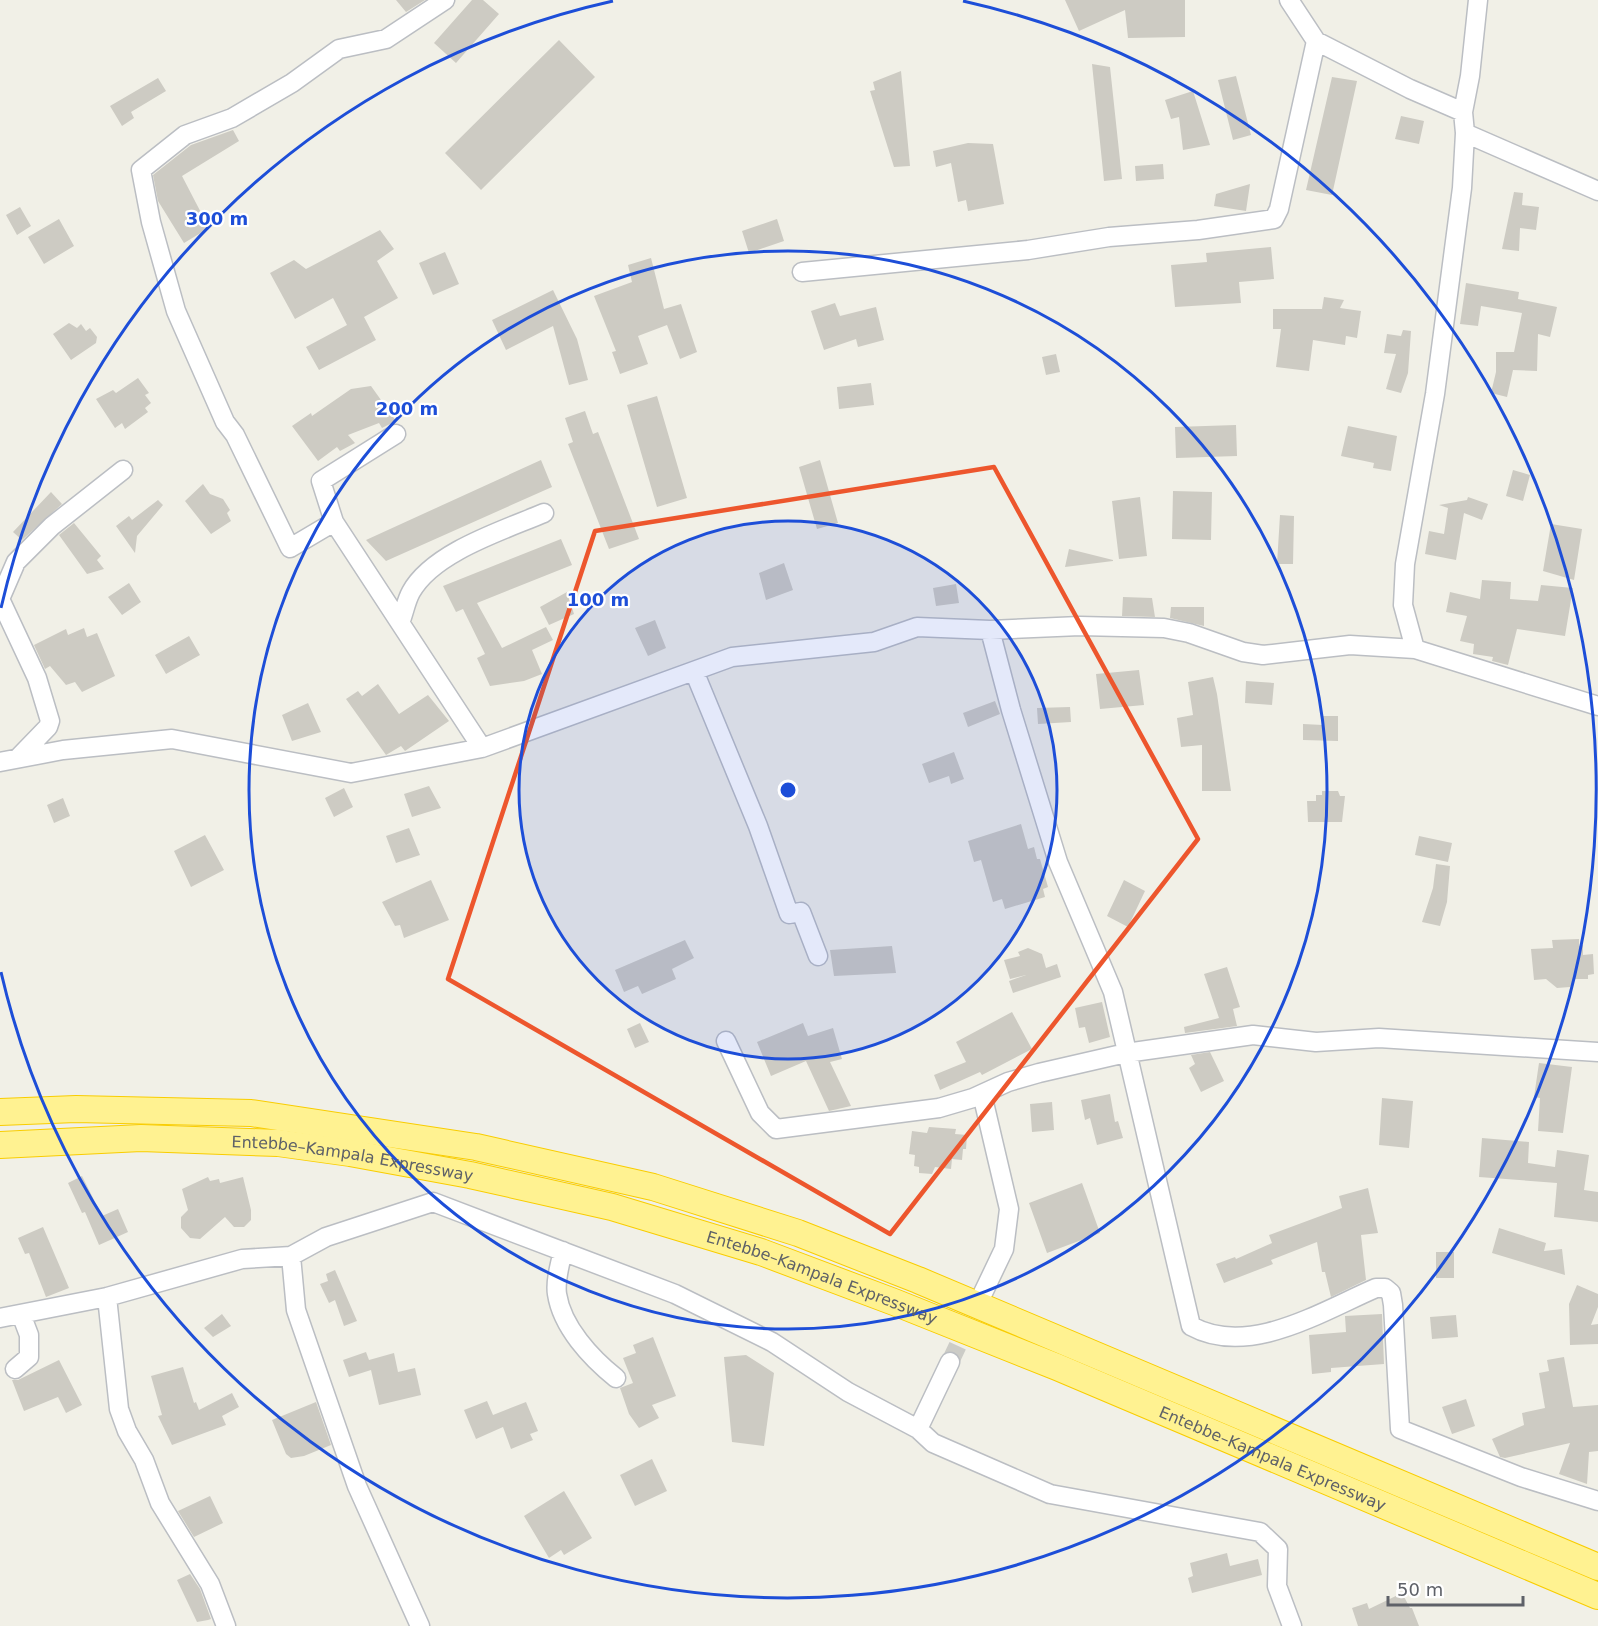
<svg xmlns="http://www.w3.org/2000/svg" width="1598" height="1626" font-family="'DejaVu Sans',sans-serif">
  <rect width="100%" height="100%" fill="#f1f0e7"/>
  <!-- building -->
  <path fill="#cdcbc3" d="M396,0H425L406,12Z
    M472,0H483L499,14L456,63L434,43Z
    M1065,0H1185V37L1128,38L1125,10L1079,31Z
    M559,40L595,77L481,190L445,153Z
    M1092,64L1110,67L1122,179L1104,181Z
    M901,71L910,166L894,167L870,91L875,90L873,82Z
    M1236,76L1251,135L1233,140L1218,80Z
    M1332,77L1357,81L1332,195L1306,190Z
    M158,78L166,91L131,112L134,118L122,126L110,106Z
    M1193,91L1210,145L1183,150L1179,117L1171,119L1165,100Z
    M1401,116L1424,121L1419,144L1395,139Z
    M233,130L239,141L182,176L209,228L184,243L158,201L153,175L191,145Z
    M968,143L993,144L1004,204L968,211L966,200L958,202L951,163L936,167L933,151Z
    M1163,164L1164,179L1136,181L1135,166Z
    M1250,184L1246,211L1214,206L1216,194Z
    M1514,192L1523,193L1522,205L1539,207L1536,230L1520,228L1519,251L1502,249Z
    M20,207L31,226L17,235L6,215Z
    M59,219L74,246L44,264L28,237Z
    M777,219L784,241L749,253L742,231Z
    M380,230L394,249L377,261L398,298L364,317L376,340L319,370L306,347L347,325L333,298L295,319L270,273L294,260L306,269Z
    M1271,247L1274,279L1239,282L1241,303L1175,307L1171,265L1207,262L1206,253Z
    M445,252L459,284L433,295L419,263Z
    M651,258L664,309L681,304L697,352L680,359L667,325L638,336L648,364L620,374L612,352L616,351L594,296L632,282L628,265Z
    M1466,283L1519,292L1518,299L1557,307L1550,337L1538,334L1537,371L1513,370L1507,397L1491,393L1496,372V352H1514L1522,313L1481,306L1478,326L1460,324Z
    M553,290L577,339L588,380L569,385L553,326L506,350L492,320Z
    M1324,297L1344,300L1340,308L1361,311L1357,338L1346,336L1345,345L1313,340L1309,371L1276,367L1281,329H1273V309H1322Z
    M835,303L840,316L876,307L884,340L858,347L856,339L824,350L811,311Z
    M69,323L77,328L81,324L86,331L90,328L97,337L96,343L71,360L53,334Z
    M1403,330L1411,331L1408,373L1401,393L1386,389L1396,354L1384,353L1387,334L1401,336Z
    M1056,354L1060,372L1046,375L1042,357Z
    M138,378L149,393L145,395L151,403L145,408L148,412L125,429L122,423L115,428L96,399L113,390L116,393Z
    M871,383L874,405L839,409L837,387Z
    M371,386L396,421L382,428L379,423L348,435L355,443L340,451L337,447L318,461L292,426L311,413L312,416L351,389Z
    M657,396L687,498L657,507L627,405Z
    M585,411L593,434L598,432L639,539L609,549L568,444L573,442L565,418Z
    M1236,425L1237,456L1176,458L1175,427Z
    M1348,426L1397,436L1391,471L1373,468L1374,463L1341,456Z
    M541,460L552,487L386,561L366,540Z
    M820,460L838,523L817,529L799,467Z
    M1513,470L1530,475L1523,501L1506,496Z
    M203,484L210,494L223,499L230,510L227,513L231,521L211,534L185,501Z
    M1173,491L1212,492L1211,540L1172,539Z
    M51,492L62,504L22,540L13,532Z
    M1140,497L1147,556L1119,559L1112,501Z
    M1468,497L1488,504L1482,520L1464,513L1456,560L1425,554L1429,531L1444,534L1448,508L1439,505L1467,500Z
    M158,500L163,505L137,536L135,553L116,526L129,516L132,520Z
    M1280,515L1294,516L1293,564H1277Z
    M74,523L101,556L97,560L104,569L87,574L59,535Z
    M1551,524L1582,529L1574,580L1543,571Z
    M561,539L572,565L477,603L502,648L546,627L553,640L532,650L542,674L524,681L490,686L477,658L485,654L463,609L456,612L443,586Z
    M1069,549L1113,560V561L1065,567Z
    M784,563L793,590L766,600L759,573Z
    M1482,580L1511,582L1510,599L1538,601L1541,585L1573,588L1565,636L1517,629L1508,665L1492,661L1493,657L1473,654L1474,644L1460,641L1467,616L1446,612L1450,592L1480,599Z
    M129,583L141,602L122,615L108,597Z
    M956,584L959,603L936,606L933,588Z
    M567,592L574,614L549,625L540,607Z
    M1123,597L1152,598L1155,617L1122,616Z
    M1171,607H1204V626L1170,618Z
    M655,620L666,648L648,656L635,628Z
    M84,628L87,637L97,633L115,676L82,692L75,682L66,685L50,666L45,669L34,645L66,629L68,635Z
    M189,636L200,655L166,674L155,655Z
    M1139,670L1144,705L1100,709L1096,674Z
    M1213,677L1217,694L1231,791H1202V745L1181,747L1177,718L1193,715L1188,682Z
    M1246,681L1274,683L1272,705L1245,703Z
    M378,684L399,714L428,695L449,721L405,751L401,746L386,755L346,699L358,691L362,696Z
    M995,701L1000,714L968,727L963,713Z
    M308,703L321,732L292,741L282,715Z
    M1070,707L1071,722L1038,724L1037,708Z
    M1323,716H1338V741L1303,740V724L1323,725Z
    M954,752L964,779L951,784L949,776L929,783L922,764Z
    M429,786L441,808L412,817L404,794Z
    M344,788L353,807L334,817L325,798Z
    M1322,791H1338L1340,796H1345L1342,822H1308L1307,801H1316V795H1322Z
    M63,798L70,816L54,823L47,805Z
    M1021,824L1028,849L1034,847L1037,859H1040L1048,887L1043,889L1045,897L1005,909L1002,899L993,902L981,860L974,862L968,841Z
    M409,828L420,855L396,863L386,836Z
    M205,835L224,870L191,887L174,851Z
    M1419,836L1452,843L1448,862L1415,855Z
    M1436,864L1450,866L1447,902L1440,926L1422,922L1433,888Z
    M431,880L449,920L404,938L400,925L395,926L382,902Z
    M1124,880L1145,891L1128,927L1107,916Z
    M1579,939V946L1583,945V955L1593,954L1594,974L1588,975V979H1575L1570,987L1557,988L1546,979L1534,980L1531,949L1553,948L1552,940Z
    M685,940L694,958L672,969L676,979L642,994L638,986L624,992L615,970Z
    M892,946L896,973L834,976L830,950Z
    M1028,948L1042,954L1046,968L1057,964L1061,977L1013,993L1009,981L1026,975L1010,979L1004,960L1020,956L1018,952Z
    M1227,967L1240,1007L1233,1009L1237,1026L1185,1033L1184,1027L1219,1018L1204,974Z
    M1102,1002L1110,1037L1089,1043L1085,1027L1079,1028L1075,1008Z
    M1012,1012L1032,1049L982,1075L980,1072L940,1090L934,1075L966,1062L956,1042Z
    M640,1023L649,1042L635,1048L627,1029Z
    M803,1023L808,1036L833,1028L842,1059L830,1062L851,1106L829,1111L806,1061L771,1076L757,1042Z
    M1210,1052L1224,1081L1201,1092L1189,1068L1195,1064L1191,1055Z
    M1539,1063L1572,1067L1563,1133L1538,1131L1540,1098L1534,1097Z
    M1110,1094L1115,1122L1118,1121L1123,1138L1097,1145L1090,1118L1085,1120L1081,1100Z
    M1382,1098L1413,1101L1409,1148L1379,1145Z
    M1052,1102L1054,1130L1032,1132L1030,1104Z
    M929,1127L956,1129L955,1134L967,1135L966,1149H963L962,1160L952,1159L951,1169L935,1167L932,1174L919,1173V1167L914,1166L915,1155L909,1154L912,1131L927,1133Z
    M1482,1138L1529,1142L1528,1163L1555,1167L1557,1150L1589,1155L1584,1190L1598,1192V1222L1554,1217L1557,1183L1479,1177Z
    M82,1176L102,1216L118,1209L128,1232L99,1245L85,1212L82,1213L68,1183Z
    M208,1177L210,1181L219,1179L220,1183L243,1177L251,1210V1220L244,1227H234L225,1217L200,1239L190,1238L181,1228V1217L188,1210L182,1189Z
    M1082,1183L1100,1233L1047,1253L1029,1203Z
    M1368,1188L1378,1233L1361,1235L1366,1280L1331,1297L1325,1272H1322L1317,1242L1271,1260L1273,1264L1224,1283L1216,1264L1235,1257L1236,1259L1272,1243L1269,1235L1342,1208L1339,1196Z
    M43,1227L69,1288L46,1297L29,1253L25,1254L18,1238Z
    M1499,1228L1546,1243L1544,1251L1562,1249L1565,1275L1492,1253Z
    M1436,1252H1454V1278H1436Z
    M335,1270L357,1321L344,1326L335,1300L329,1303L320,1284L328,1281L326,1274Z
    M1577,1285L1598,1294V1307L1591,1325L1598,1324V1344L1570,1345L1569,1304Z
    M222,1314L231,1326L213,1337L204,1328Z
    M1382,1314L1384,1364L1331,1368V1372L1312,1374L1309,1335L1346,1332L1345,1316Z
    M1456,1315L1458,1337L1432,1339L1430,1317Z
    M653,1337L676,1396L652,1405L659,1418L639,1428L629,1414L620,1388L633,1383L623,1358L636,1353L633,1345Z
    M366,1352L369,1360L394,1353L398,1372L415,1368L421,1395L379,1405L371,1370L349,1377L343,1360Z
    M746,1355L774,1373L764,1446L732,1442L724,1357Z
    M1564,1357L1573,1407L1598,1405V1451L1589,1452L1587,1484L1559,1474L1570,1443L1505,1458L1500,1457L1492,1439L1524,1425L1522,1413L1545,1408L1539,1373L1549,1371L1547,1360Z
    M59,1360L82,1405L66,1413L58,1397L24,1411L12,1380H18Z
    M183,1367L194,1403L196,1402L199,1410L232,1393L239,1407L222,1416L226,1425L172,1445L158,1416L162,1415L151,1376Z
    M1466,1399L1475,1426L1452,1434L1442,1407Z
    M487,1401L493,1415L526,1402L538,1431L530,1434L533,1440L511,1449L503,1427L476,1439L464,1410Z
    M316,1402L331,1445L304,1456L291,1458L286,1454L272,1420Z
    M652,1459L667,1491L635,1506L620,1475Z
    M564,1491L592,1538L564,1555L561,1550L549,1558L524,1516Z
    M210,1496L223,1523L194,1537L178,1511Z
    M1227,1553L1230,1566L1258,1559L1262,1575L1192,1593L1188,1578L1193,1576L1190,1563Z
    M190,1574L200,1589L211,1619L208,1620L197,1622L177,1580Z
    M1402,1593L1410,1608H1412L1419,1626H1358L1352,1608L1367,1603L1369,1609Z"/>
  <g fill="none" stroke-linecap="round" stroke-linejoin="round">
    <!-- minor-tunnel -->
    <path stroke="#ccccc7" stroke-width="18" stroke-dasharray="18 9" stroke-linecap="butt" d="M950,1362L982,1294"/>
    <!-- minor casing -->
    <g stroke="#bbbec3" stroke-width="21">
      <path id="minor" d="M445,0L386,39L339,49L292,83L232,118L185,135L141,170L151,222L176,311L225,422L235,435L290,548L334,522L482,748
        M1289,0L1316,41L1410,89L1463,112
        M1465,133L1598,191
        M802,272L1028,250L1109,237L1198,230L1274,219L1279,209L1316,41
        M334,522L321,481L396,434
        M400,623C404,613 406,601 411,592C433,552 504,530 544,513
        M990,630L1011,710L1058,862L1113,992L1191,1326C1249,1358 1322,1311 1376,1288H1385L1391,1293L1393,1305L1400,1429L1521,1477L1598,1501
        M1415,649L1403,605L1405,564L1435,394L1462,188L1465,133L1463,112L1470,76L1478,0
        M694,671L758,826L789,914L801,912L818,956
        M18,758L48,727L50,721L37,678L0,599L16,562L52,526L123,470
        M0,762L63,750L172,739L351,773L482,748L732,657L874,642L917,627L990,630L1080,626L1164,628L1189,633L1243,652L1263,655L1350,645L1415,649L1598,706
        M726,1041L760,1113L776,1129L939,1108L973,1098L1008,1082L1039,1073L1126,1053L1253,1035L1316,1042L1379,1038L1598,1052
        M982,1094L1009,1209L1004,1249L983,1293
        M563,1251C560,1264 555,1281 557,1294C562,1327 591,1358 616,1378
        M291,1256L296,1310L357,1486L420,1626
        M107,1297L119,1409L127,1431L144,1460L160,1503L210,1584L226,1626
        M0,1318L107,1297L242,1259L291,1256L326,1237L433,1202L675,1294L772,1342L848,1392L918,1429
        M950,1362L918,1429L933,1443L1050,1494L1260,1532L1278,1549L1277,1586L1292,1626
        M15,1369L29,1357V1335L21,1314"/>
    </g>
    <!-- highway casing -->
    <g stroke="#f9cd00" stroke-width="28">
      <g id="highway">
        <path d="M0,1112L76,1109L251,1113L476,1147L653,1187L798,1233L918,1280L1598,1567"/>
        <path id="s1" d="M0,1145L141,1138L278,1143L350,1153L470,1175L612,1207L761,1252L894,1302L1057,1367L1598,1596"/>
      </g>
    </g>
    <!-- minor -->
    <use href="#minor" stroke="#fff" stroke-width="18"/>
    <!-- highway -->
    <use href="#highway" stroke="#fff291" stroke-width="26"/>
  </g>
  <!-- marked area -->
  <path fill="none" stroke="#ed562d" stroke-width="4.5" stroke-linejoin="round" d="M994,467L1198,839L890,1234L448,979L595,531Z"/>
  <!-- distance rings -->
  <circle cx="788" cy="790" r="269" fill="#1d4ed8" fill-opacity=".12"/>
  <g fill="none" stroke="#1d4ed8" stroke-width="3">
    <circle cx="788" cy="790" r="269"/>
    <circle cx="788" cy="790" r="539"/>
    <path d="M1 608A808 808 0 0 1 613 1M963 1A808 808 0 1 1 1 972"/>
  </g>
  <g text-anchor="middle" stroke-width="4.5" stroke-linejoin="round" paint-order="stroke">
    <!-- street labels -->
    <g font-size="16" fill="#5e6168" stroke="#fff">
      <text dy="6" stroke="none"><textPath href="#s1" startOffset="354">Entebbe–Kampala Expressway</textPath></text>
      <text dy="6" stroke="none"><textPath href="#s1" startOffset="840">Entebbe–Kampala Expressway</textPath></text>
      <text dy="6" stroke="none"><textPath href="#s1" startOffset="1326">Entebbe–Kampala Expressway</textPath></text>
    </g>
  </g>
  <circle cx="788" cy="790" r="9" fill="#1d4ed8" stroke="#fff" stroke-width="3"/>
  <g font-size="18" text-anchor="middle" font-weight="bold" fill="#1d4ed8" stroke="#fff" stroke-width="4.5" stroke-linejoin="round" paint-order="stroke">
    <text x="217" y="225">300 m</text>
    <text x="407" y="415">200 m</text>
    <text x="598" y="606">100 m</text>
  </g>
  <!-- scale -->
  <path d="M1388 1596v9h135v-9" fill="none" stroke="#5e6168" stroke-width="3"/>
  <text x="1397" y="1596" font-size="18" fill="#5e6168" stroke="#ffffff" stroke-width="4.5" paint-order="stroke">50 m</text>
</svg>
